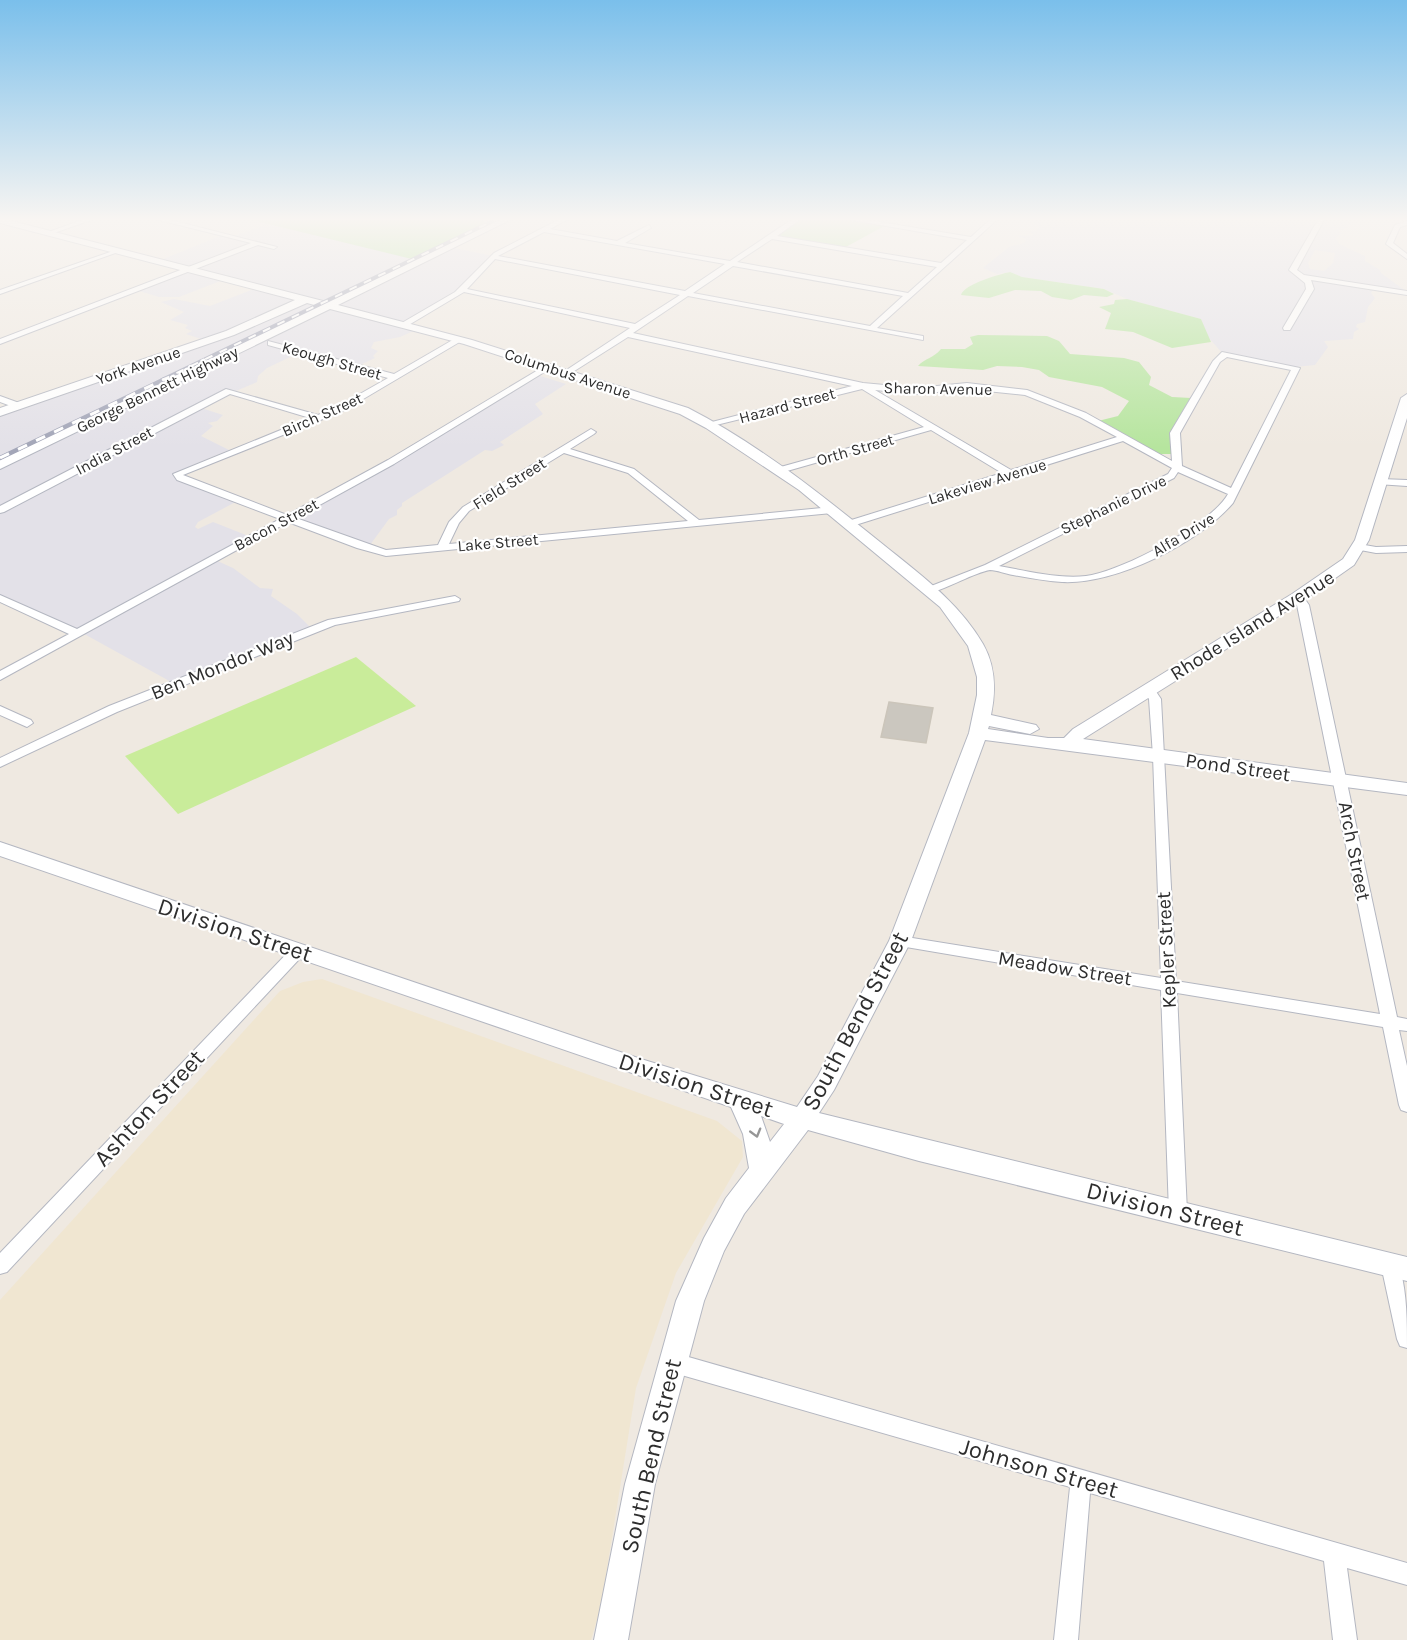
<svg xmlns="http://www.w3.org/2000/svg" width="1407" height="1640" font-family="Karla,sans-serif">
  <rect width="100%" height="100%" fill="#efe9e1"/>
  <!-- industrial -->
  <path fill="#e3e1e8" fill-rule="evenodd" d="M1041,218L1046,220L1350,218L1352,222L1347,228L1338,231L1342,233L1336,238L1339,244L1365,256V261L1380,270L1381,273L1407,292L1375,287L1371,293L1375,298L1368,307L1365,322L1357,324L1356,327L1359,329L1354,332L1353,339L1324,341L1328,347L1315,365L1294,367L1224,355L1208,337L1201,319L1127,299L1104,289L1022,277L1010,272L997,274L983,268L1009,247L1024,243L1026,239L1018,236L1034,235L1028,232L1038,230L1039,225L1031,224ZM1315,250L1335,253L1333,263L1324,271L1310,269L1308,263Z
    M265,225L450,247L493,256L464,288L405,323L420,328L400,337L374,342L371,348L378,351L373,356L375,358L360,365L305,350L267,368L258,376L257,382L236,391L229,390L198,407L223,415L217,421L208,423L213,426L201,436L229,450L193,465L179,474L243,498L198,522L195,527L198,529L213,522L251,537L213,559L233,568L260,588L273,589L271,596L297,614L311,628L173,683L77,630L0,596V412L204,340L186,334L192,331L185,328L188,325L170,320L184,312L161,302L174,299L210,306L259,287L228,278L179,297H159L136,290L190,269L161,260L225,234L234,236Z
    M534,374L566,384L535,404L543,414L500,442L504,445L492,451L485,450L402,503V506L397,510V515L389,519L370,545L292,516L434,436Z"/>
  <!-- education -->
  <path fill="#f0e6d1" d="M322,979L717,1121L742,1141L743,1157L676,1273L636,1388L601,1606L591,1640H0V1300L280,991L303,982Z"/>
  <!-- green -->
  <path fill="#b6e59e" d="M244,218H487L483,222L493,225L420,261Z
    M797,218H853L888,224L844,248L772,235Z
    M1010,272L1022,277L1104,289L1114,294L1107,297L1084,295L1071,300L1052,297L1041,291L1015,290L989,298L961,295C964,284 1000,274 1010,272Z
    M1127,299L1201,319L1211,342L1172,348L1133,332L1105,329L1111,313L1099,307L1114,304L1115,300Z
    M978,335L1047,336L1059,341L1070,354L1124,358L1139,362L1151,377L1149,385L1172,397L1191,398L1192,405L1174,434L1172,454H1155L1094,422L1118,416L1129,401L1102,387L1049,377L1039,370L1022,367L997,366L983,370L918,366C925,358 934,358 941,349H965L973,344L970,337Z"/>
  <!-- pitch -->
  <path fill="#c9ec9a" d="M356,657L416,706L178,814L125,756Z"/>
  <!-- building -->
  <path fill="#cbc7bf" stroke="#cbc5ba" stroke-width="1.5" d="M889,702L933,708L926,743L881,737Z"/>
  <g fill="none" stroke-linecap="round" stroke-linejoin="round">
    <!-- street casing -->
    <g stroke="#b4b7c1" stroke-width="2">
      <path id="street" d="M87,218H97L51,234L46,233Z
        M151,218H163L277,247L274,249L258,245L0,344V339L251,243Z
        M562,218H570L550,229L617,241L649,225L651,228L625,243L730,261L794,218H802L777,236L941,263L967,240L840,218H856L971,237L992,218H999L877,328L923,336V340L688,296L633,333L863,383L917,388L967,383L1027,390L1086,413L1172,461L1170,433L1213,361L1222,352L1300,368L1233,503C1199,543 1115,585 1062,582C1046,581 1029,578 1013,575C1006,574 997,570 990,570C976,572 946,589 930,593L925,590L926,588L985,565L1168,474L1172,468L1123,441L849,527L844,524L845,522L1002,473L931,430L780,473L775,470L777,468L924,427L862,389L708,427V423L852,386L628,337L568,375H565V371L630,328L464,292L407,326L400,324L455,292L494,253ZM544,232L725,264L685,291L498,256ZM772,239L937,267L908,293L737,262ZM495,259L680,295L635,324L467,289ZM733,266L903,296L870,326L693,293ZM1227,357L1291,370L1231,488L1182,466L1180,433L1220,362ZM967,389L1025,395L1080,417L1117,437L1011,470L875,390L917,394ZM1178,472L1228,494C1212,524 1120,572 1086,576C1058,579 1027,571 999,566L1174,478Z
        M714,218H728V219L725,221Z
        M1319,218H1325L1297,270L1304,275L1407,291V295L1311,280L1314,289L1290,330H1284L1283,328L1306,289L1305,283L1289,270Z
        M1407,221V225L1400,227L1393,243L1407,254V259L1386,244L1395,225Z
        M116,250L121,251L0,294V290Z
        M456,338L463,340L343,411L183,475L287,515L388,460L548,364H551V368L394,464L296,518L386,550L438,545L449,522L463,507L591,429L596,432L594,434L570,449L634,469L699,520L832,507L837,510L832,513L386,556L357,548L288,522L0,680V671L69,634L0,602V595L77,629L280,519L177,480L173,474L310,418L230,394L4,512L0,513V506L226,389L318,415L337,407L388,378L268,345V341L394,374ZM564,453L628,473L688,521L449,544L459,523L469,511Z
        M0,396L22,404L23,406L19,409L0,402Z
        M1380,479L1407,480V486L1377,484V480Z
        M1359,544L1376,547L1407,546V552L1376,553L1355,549L1354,547Z
        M1298,594L1302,595L1309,605L1397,1017L1407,1019V1031L1399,1030L1407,1066V1112L1401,1110L1399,1105L1383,1027L1177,993L1187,1212L1184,1218L1178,1220L1172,1218L1169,1212L1161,990L900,946L895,945L893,941L895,937L900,936L1161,978L1153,756L1149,699L1143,690L1149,686L1153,687L1161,699L1176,981L1380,1014L1297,605L1293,597Z
        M455,596L460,599L459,601L335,625L117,712L0,767V758L109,706L328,620Z
        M0,706L31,720L33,723L27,727L0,715Z
        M299,945L304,946L307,950L304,954L7,1272L0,1274V1253L294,946Z
        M1390,1257L1397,1259C1407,1287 1407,1318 1407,1348L1400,1346L1397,1339L1381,1265L1383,1259Z
        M671,1352L1407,1563V1585L1347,1568L1357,1640H1333L1324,1561L1090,1493L1078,1640H1054L1070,1487L671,1372L664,1369L661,1362L664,1355Z"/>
    </g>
    <!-- secondary casing -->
    <g stroke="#b4b7c1" stroke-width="2">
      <path id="secondary" d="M0,218L327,302L501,218H514L338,305L472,340L688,408C758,444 819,493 880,542C918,573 958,601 983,644C996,667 996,691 991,715L1036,725L1039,729L1030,734L989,726L988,729L1048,738H1064L1073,729L1292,594L1343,559L1355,540L1401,398L1407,394V418L1369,540L1354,565L1304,600L1083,739L1407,783V795L985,740L911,941L834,1090L819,1113L1407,1257V1281L919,1161L808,1130L744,1214L724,1251L704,1301L655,1484L628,1640H594L625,1484L676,1301L704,1238L726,1198L749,1168L743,1134L731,1107L0,856V842L641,1059L797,1107L818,1076L889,941L969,733L977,695V677L968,646L940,607L799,490L706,428L680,414L464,344L330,309L0,469V460L318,306L307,303L234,335L0,416V408L226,331L295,300L0,223ZM761,1116L784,1124L770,1142Z"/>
    </g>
    <!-- street -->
    <use href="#street" fill="#fff" fill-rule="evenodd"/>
    <!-- secondary -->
    <use href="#secondary" fill="#fff" fill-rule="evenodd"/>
    <!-- rail-far1 casing -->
    <g stroke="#a3a6b8" stroke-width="4">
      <path id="rail-far1" d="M162,380L499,218"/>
    </g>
    <!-- rail casing -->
    <g stroke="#a3a6b8" stroke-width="4.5">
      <path id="rail" d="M0,458L165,379"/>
    </g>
    <!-- rail-far1 -->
    <use href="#rail-far1" stroke="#fff" stroke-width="2" stroke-dasharray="8" stroke-linecap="butt"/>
    <!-- rail -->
    <use href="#rail" stroke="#fff" stroke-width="3" stroke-dasharray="10" stroke-linecap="butt"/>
  </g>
  <!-- one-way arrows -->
  <defs><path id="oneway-chevron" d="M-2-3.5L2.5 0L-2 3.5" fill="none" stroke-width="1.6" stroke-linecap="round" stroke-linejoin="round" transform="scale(1.5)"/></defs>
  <use stroke="#969696" href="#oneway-chevron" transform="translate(756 1133) rotate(74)"/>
  <!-- sky -->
  <linearGradient id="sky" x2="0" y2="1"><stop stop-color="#7abfeb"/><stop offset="0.49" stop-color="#f8f5f2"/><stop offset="1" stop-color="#f8f5f2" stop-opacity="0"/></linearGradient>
  <rect width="1407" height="448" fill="url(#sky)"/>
  <g text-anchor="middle" stroke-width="4.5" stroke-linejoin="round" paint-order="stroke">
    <!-- far-street labels -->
    <g font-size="16" fill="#2e2e2e" stroke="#fff">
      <text transform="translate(332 360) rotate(16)" y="6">Keough Street</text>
      <text transform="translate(138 365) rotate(-19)" y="6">York Avenue</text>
      <text transform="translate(568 373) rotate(18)" y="6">Columbus Avenue</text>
      <text transform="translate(938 388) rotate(1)" y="6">Sharon Avenue</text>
      <text transform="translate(157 389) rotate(-26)" y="6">George Bennett Highway</text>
      <text transform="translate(787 405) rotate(-15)" y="6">Hazard Street</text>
      <text transform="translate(322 414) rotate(-24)" y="6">Birch Street</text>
      <text transform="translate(855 449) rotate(-16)" y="6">Orth Street</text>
      <text transform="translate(114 450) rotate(-28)" y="6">India Street</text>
      <text transform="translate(987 481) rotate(-17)" y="6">Lakeview Avenue</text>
      <text transform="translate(509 483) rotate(-32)" y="6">Field Street</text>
      <text transform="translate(1113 504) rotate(-26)" y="6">Stephanie Drive</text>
      <text transform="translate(276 524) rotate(-28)" y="6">Bacon Street</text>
      <text transform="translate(1183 534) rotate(-31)" y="6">Alfa Drive</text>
      <text transform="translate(498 542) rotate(-5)" y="6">Lake Street</text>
    </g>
    <!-- street labels -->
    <g font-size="20" fill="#2e2e2e" stroke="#fff">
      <text transform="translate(1252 625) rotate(-32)" y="7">Rhode Island Avenue</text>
      <text transform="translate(222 665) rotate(-22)" y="7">Ben Mondor Way</text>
      <text transform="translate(1238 767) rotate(8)" y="7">Pond Street</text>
      <text transform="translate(1355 851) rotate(79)" y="7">Arch Street</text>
      <text transform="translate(1166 950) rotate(-93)" y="7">Kepler Street</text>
      <text transform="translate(1065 968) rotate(9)" y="7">Meadow Street</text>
    </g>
    <!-- near-street labels -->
    <g font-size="24" fill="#2e2e2e" stroke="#fff">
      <text transform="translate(235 930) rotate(18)" y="8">Division Street</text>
      <text transform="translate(855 1021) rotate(-62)" y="8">South Bend Street</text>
      <text transform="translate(696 1085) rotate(18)" y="8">Division Street</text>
      <text transform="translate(149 1108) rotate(-47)" y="8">Ashton Street</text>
      <text transform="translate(1165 1209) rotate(14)" y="8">Division Street</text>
      <text transform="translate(651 1456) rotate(-77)" y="8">South Bend Street</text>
      <text transform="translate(1039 1468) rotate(16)" y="8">Johnson Street</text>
    </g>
  </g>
</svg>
